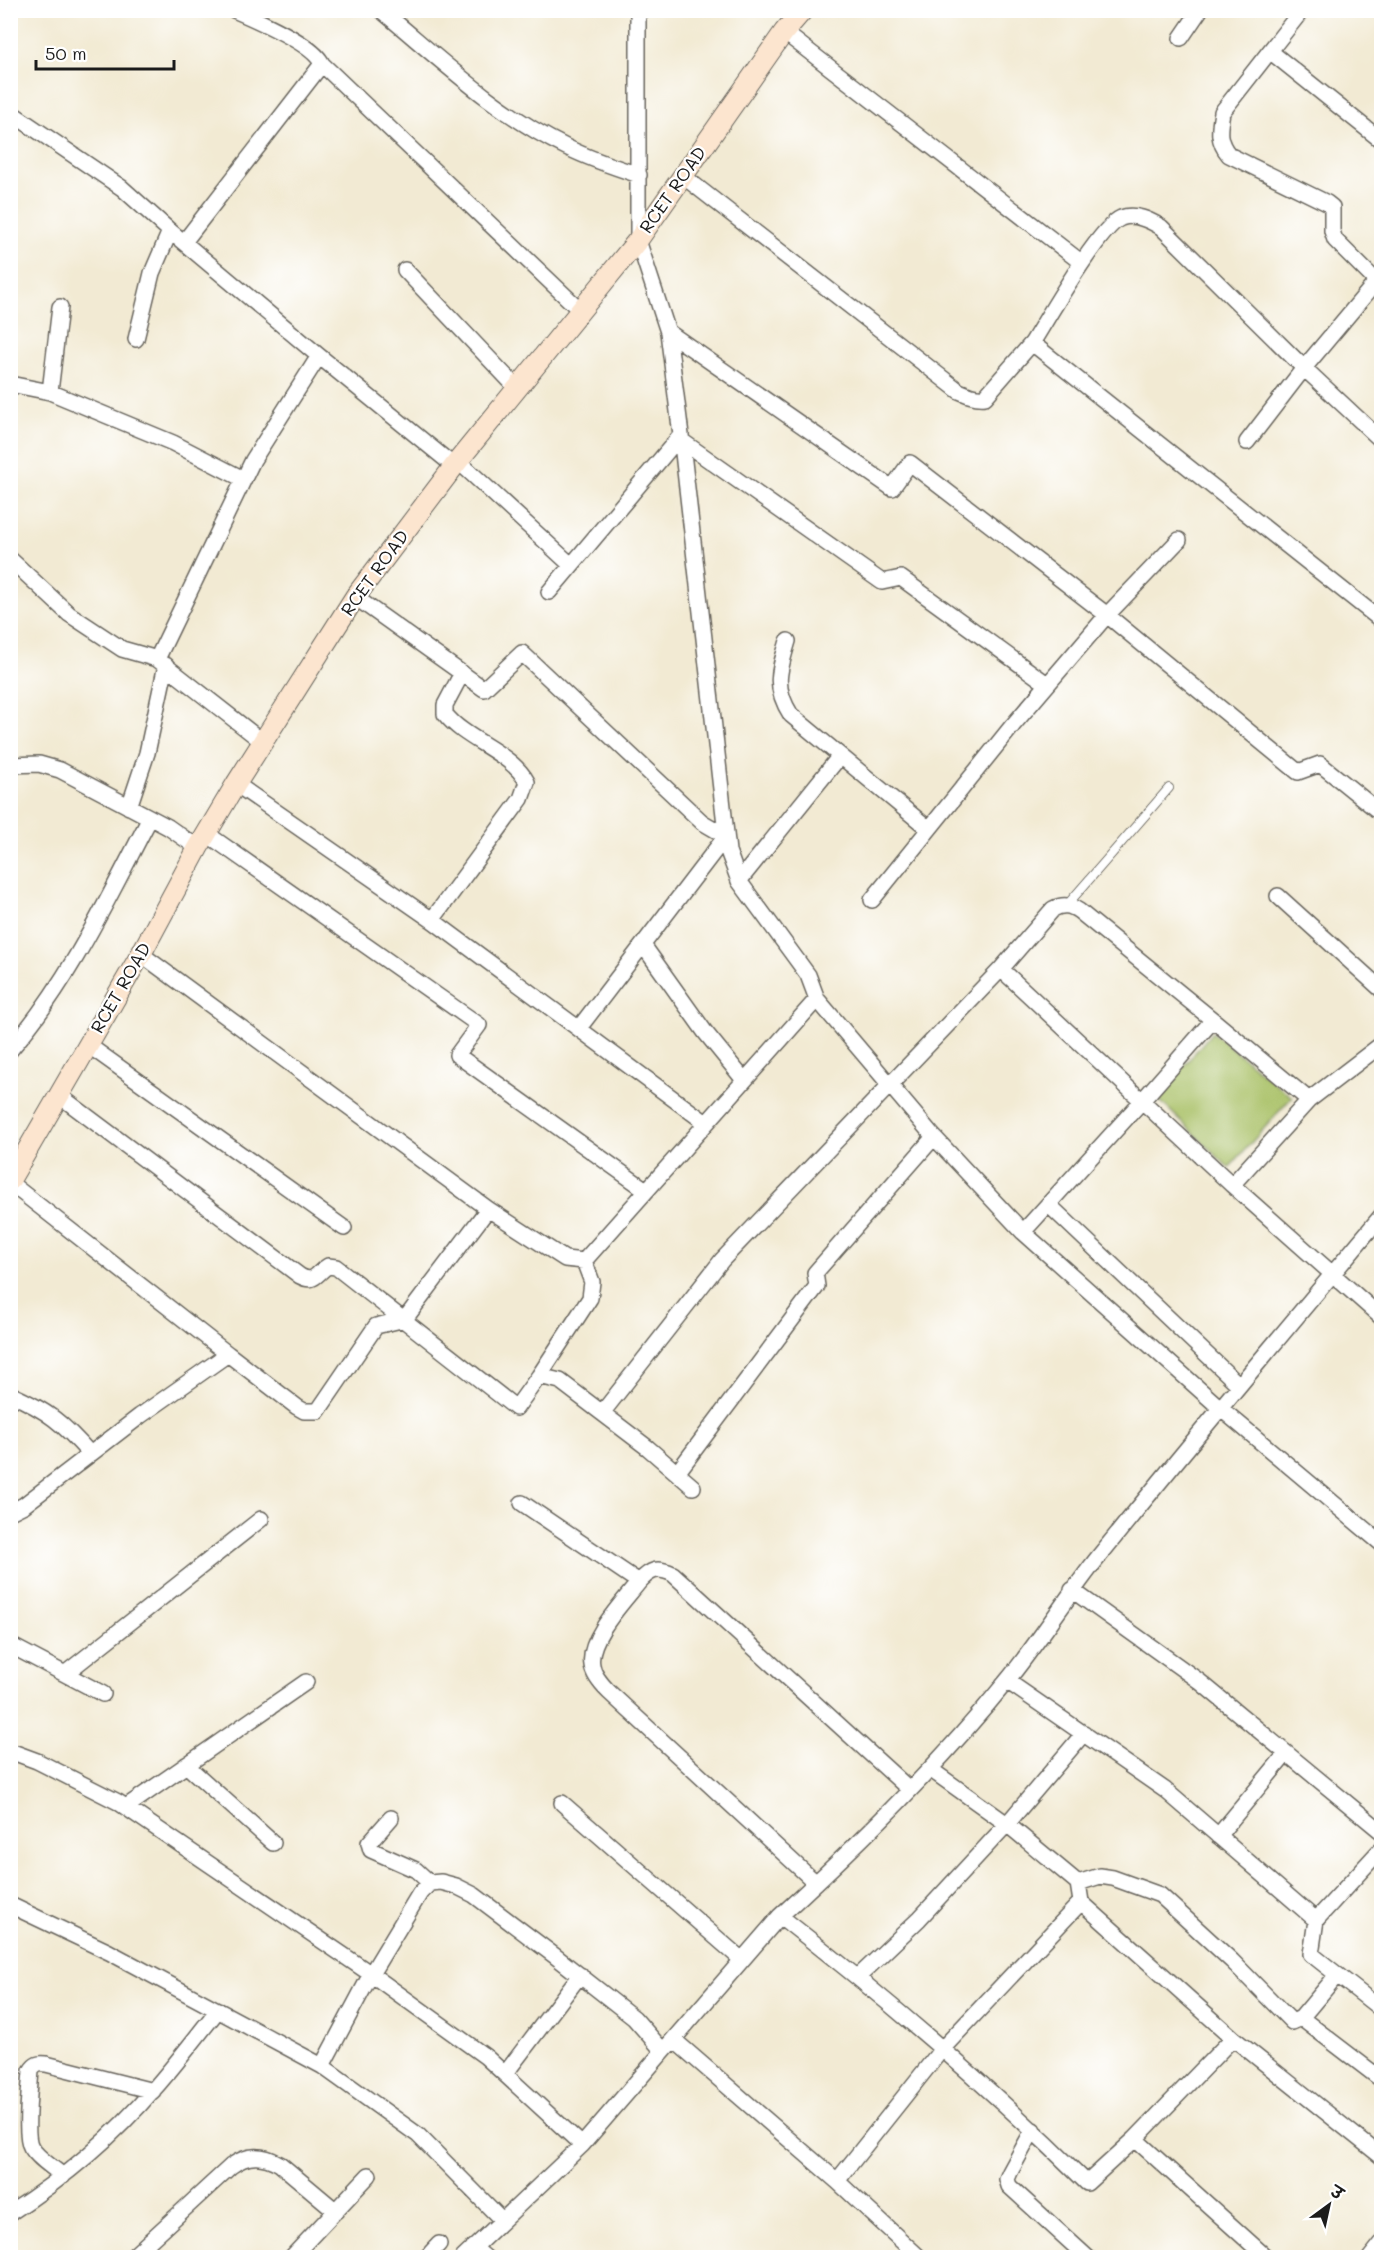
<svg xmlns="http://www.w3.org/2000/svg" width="1392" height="2268" font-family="Mali,'Playpen Sans Deva',sans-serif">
  <rect width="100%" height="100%" fill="#fff"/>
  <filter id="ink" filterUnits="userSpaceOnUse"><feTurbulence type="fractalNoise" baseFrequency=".0167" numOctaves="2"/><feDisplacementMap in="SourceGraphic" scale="12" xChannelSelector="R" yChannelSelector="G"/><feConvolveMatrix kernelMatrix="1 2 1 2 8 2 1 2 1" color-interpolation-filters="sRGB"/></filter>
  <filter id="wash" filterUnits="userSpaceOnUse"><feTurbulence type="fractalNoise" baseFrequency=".008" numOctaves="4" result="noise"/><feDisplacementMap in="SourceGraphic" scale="24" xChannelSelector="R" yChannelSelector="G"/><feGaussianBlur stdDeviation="1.35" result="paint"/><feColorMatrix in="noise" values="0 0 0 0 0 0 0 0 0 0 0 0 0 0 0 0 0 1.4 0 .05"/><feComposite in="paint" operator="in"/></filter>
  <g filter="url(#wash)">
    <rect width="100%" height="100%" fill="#f2ead3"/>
    <!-- green -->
    <path fill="#a8c065" stroke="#626e40" stroke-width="1.5" d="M1212,1032L1292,1097L1229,1168L1157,1098Z"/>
  </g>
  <g filter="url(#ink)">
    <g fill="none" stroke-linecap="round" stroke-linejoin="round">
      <!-- lane casing -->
      <g stroke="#67645c" stroke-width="10">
        <path id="lane" d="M1067,905L1169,788"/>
      </g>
      <!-- street casing -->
      <g stroke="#67645c" stroke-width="18">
        <path id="street" d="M234,10C255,19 315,45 322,64L581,311
          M381,10C440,59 497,114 566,147C590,159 614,167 639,175
          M638,10V240L668,332L681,435L728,851L739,881L808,975L817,999L934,1137L1023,1232L1219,1407L1382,1544
          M1302,10L1222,112C1219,130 1217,141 1229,155L1327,203L1332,207V231L1335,240L1382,287
          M784,32L1082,263
          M1181,38L1200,10
          M1271,52L1382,141
          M10,112L122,188L170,231L319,356L454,466
          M683,176L959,391C968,395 975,398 985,397L1032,343
          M184,242L322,64
          M405,270L517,388
          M668,332L892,488L910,463L1107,615L1179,540
          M136,339L152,273L170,231
          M15,385L50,392L173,443L243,479
          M50,392L60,307
          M682,441L882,582L901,578L1047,684
          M1382,441L1304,368L1161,227C1149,220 1135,213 1121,218C1099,227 1047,319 1032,343L1382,621
          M1247,442L1304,368L1376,282
          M458,461L571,565
          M10,559L69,614L122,649L157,659L263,742
          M549,592L681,435
          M355,597L484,689L522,653L702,822L726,836L579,1028
          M788,641C779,671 773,687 791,715L929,829
          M157,659L253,460L319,356
          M10,765L39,764L60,770L168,827L198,848
          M236,784L432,920L706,1123
          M129,807L147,753L166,665
          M207,834L479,1025L457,1055L646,1190
          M739,881L840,756
          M1278,896L1382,990
          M872,900L1013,725L1107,615L1298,772L1320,764L1382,814
          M432,920L521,799L527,782C511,752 466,741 445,714V705L462,673
          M643,945L705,1032L744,1080
          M1001,969L1053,909C1063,904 1070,905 1079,911L1213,1020
          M88,1045L344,1228
          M10,1050C70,981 108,898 150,818
          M60,1096L300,1276C315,1284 316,1273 328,1266L336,1267L516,1408L539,1376L560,1381L648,1448L693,1487
          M1309,1100L1382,1044
          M10,1183L228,1354
          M1049,1205L1239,1385
          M488,1209L565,1259L584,1261
          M1023,1232L1141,1102L1213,1020L1309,1100L1232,1185
          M539,1376L590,1298L592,1282L584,1261L817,999
          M10,1394C48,1411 63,1423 90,1454
          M602,1413L722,1260L1001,969L1232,1185L1382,1318
          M677,1473L817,1286L815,1273L934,1137
          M522,1503L639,1582C624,1601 587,1639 592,1665C593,1675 602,1685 609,1692L816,1883
          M10,1512L24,1505L140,1416L228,1354L297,1407L304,1411H318L376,1326L405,1319L488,1209L141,954
          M639,1582C651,1569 657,1567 673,1574L909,1789
          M1072,1590L1199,1681L1382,1832
          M10,1645L103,1694
          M66,1673L261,1519
          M1007,1681L1165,1790L1316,1920L1311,1954L1382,2010
          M10,1751L37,1761L118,1802L371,1974L486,2057L582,2145
          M186,1765L273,1843
          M930,1769L1007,1824L1078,1883L1081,1902L1233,2038L1382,2157
          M562,1803L742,1960
          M126,1807L306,1682
          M391,1818L369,1843L371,1850L416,1870L430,1883
          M1218,1836L1286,1754
          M1078,1883L1100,1876L1113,1878L1160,1895L1232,1961L1292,2022L1301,2018L1337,1975
          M10,1905L109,1952L322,2066L371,1974L420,1893L430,1883L441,1882L456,1886L474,1895L555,1956L634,2018L663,2051
          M780,1916C887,1999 990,2087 1087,2183L1135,2139L1267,2258
          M1316,1920L1382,1848
          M858,1977L919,1919L1007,1824L1084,1733
          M1301,2018L1382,2080
          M674,2040L837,2181L920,2258
          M322,2066L418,2135L502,2220
          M505,2074L580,1975
          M1033,2130L1010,2172L1007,2179L1009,2186L1088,2258
          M1135,2139L1233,2038
          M63,2176C53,2167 38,2159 31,2147C24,2135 30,2086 31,2071C35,2064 39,2063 46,2064L153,2091
          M837,2181L942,2049L1081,1902
          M10,2213C63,2179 113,2137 154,2089C176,2064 197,2036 218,2010
          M473,2247L486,2258
          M131,2258L231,2166C248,2154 262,2154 280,2164L336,2211
          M291,2258L369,2175
          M426,2258L439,2244
          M463,2258L582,2145L780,1916C858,1845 939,1765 1006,1682C1039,1642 1067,1596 1100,1555C1192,1441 1287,1328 1382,1215
          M1370,2258L1382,2243"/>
      </g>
      <!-- secondary casing -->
      <g stroke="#67645c" stroke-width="22">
        <path id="secondary" d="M10,1180L141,954L198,848L236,784L355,597L458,461L638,240L784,32L803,10"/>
      </g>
      <!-- lane -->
      <use href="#lane" stroke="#fff" stroke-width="8"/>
      <!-- street -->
      <use href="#street" stroke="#fff" stroke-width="15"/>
      <!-- secondary -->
      <use href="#secondary" stroke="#fce5cf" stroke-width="20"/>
    </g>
  </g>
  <g text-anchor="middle" stroke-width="4.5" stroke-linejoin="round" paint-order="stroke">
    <!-- street labels -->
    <g font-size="18" fill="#1c1c1c" stroke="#fff">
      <text transform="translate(673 190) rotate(-55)" y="6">RCET ROAD</text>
      <text transform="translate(375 573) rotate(-54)" y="6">RCET ROAD</text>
      <text transform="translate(121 988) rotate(-60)" y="6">RCET ROAD</text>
    </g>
  </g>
  <!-- margin -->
  <rect width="1392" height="2268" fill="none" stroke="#fff" stroke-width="36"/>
  <!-- north arrow -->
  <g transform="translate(1329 2205) rotate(33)" stroke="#ffffff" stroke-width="4.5" paint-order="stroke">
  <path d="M0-4.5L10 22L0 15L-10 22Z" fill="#1c1c1c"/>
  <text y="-9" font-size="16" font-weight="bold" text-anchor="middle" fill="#1c1c1c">उ</text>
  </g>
  <!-- scale -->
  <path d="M36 60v9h138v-9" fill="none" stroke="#1c1c1c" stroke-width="3"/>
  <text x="45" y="60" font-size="18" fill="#1c1c1c" stroke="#ffffff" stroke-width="4.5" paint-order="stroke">50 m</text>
</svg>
